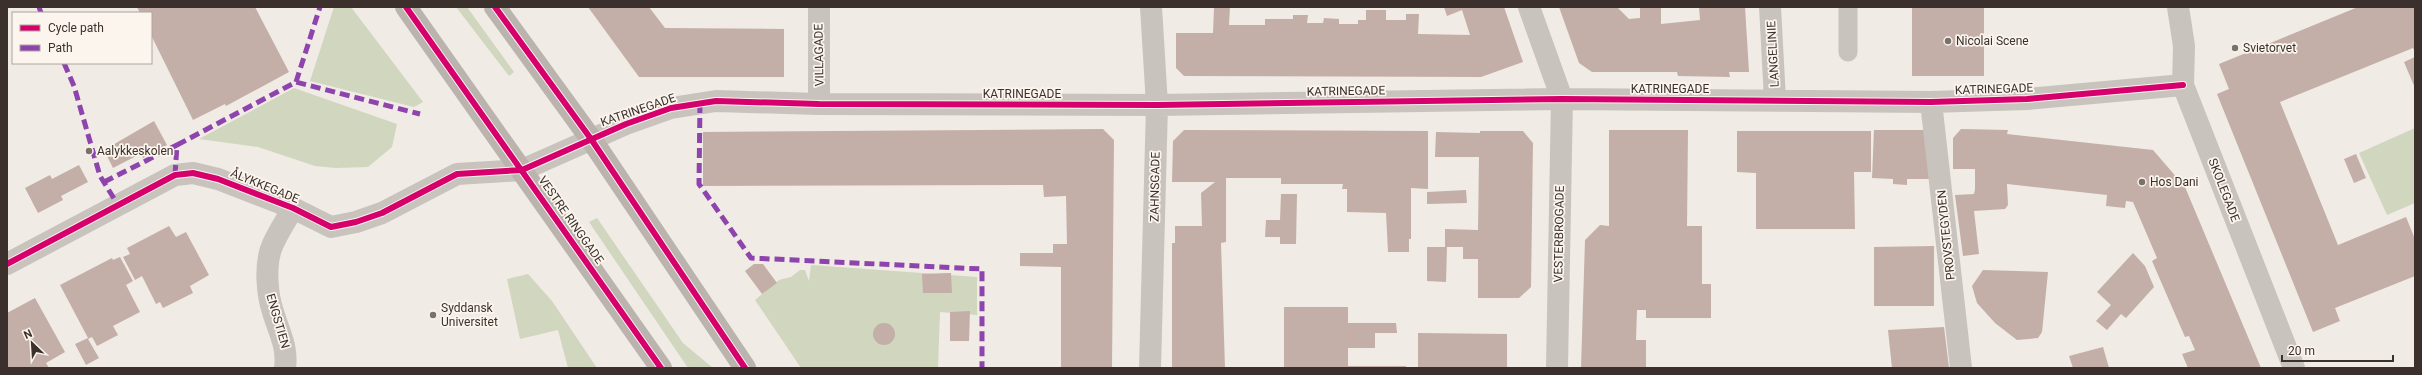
<svg xmlns="http://www.w3.org/2000/svg" width="2422" height="375" font-family="Roboto,sans-serif">
  <rect width="100%" height="100%" fill="#f0ebe5"/>
  <!-- green -->
  <path fill="#d1d6bf" d="M334,7H351L423,102L414,107L310,81Z
    M456,7H467L514,72L509,76Z
    M294,88L397,124L392,147L368,167L336,168L315,166L258,147L199,139Z
    M2415,128V203L2387,215L2359,153Z
    M597,218L683,343L713,368H688L589,222Z
    M811,265L977,277V315L940,312L938,368H801L755,300L779,280L791,277L800,270H805L809,281Z
    M528,274L552,301L597,368H568L558,330L520,339L507,279Z"/>
  <!-- building -->
  <path fill="#c3afa7" d="M137,7H255L289,72L226,106L225,104L193,120L151,35V13H140Z
    M588,7H649L665,28L784,29V77H639Z
    M1214,7H1230L1229,25H1265V19H1293V15H1308L1307,23H1323L1324,18L1339,19V24H1358V20H1366V10H1386V20H1406V14H1419L1418,34L1470,35L1462,10L1447,16L1444,7H1504L1523,62L1481,77L1184,76L1176,68V33H1213Z
    M1559,7H1617L1629,19L1640,18V7H1661V24L1700,20L1699,7H1745L1749,72H1729L1730,77L1678,76L1677,72H1592L1579,63Z
    M1912,7H1984V76H1912Z
    M2358,7H2415V52L2413,48L2280,102L2338,245L2406,217L2415,239V276L2335,308L2340,321L2313,332L2217,94L2229,89L2219,64Z
    M2415,57V88L2404,62Z
    M154,121L167,145L143,158L140,154L113,168L104,150Z
    M1103,129L1114,140L1112,368H1061V267L1020,266V253H1053V244H1067L1066,196L1044,197L1043,185L703,186V132Z
    M1961,129L2008,130L2007,134L2153,150L2185,187L2261,368H2188L2182,354L2195,350L2189,336L2185,337L2152,261L2157,258L2133,202L2126,201L2125,208L2106,206L2107,195L2007,184L2008,205L2005,209L1974,211L1979,254L1963,256L1955,195L1974,194L1975,189V169H1953V138Z
    M1184,130L1428,131V189L1411,188V239H1409V252H1388L1386,213L1347,212V189H1342L1343,184H1281V178H1226V242L1221,243L1225,368H1172V243H1175V226H1202L1201,193L1215,182H1172L1173,141Z
    M1609,130H1688L1687,226H1702V284H1711V318H1646V310H1637L1636,340H1646V368H1581L1585,240L1600,225L1609,226Z
    M1874,130H1928L1933,179H1907V185L1893,184V179L1872,178Z
    M1480,131H1523L1533,143L1531,287L1519,298H1478V259H1463V247H1447L1446,282L1427,281V247H1445V229L1478,230L1479,157H1435L1436,132L1480,133Z
    M1737,131H1871V172H1854L1855,229H1756V173L1737,172Z
    M2356,154L2366,178L2354,183L2344,159Z
    M79,165L88,182L61,196L63,200L38,213L25,188L50,175L52,179Z
    M1466,190L1467,203L1427,204V192Z
    M1281,194H1297L1296,244H1280V237H1265L1266,220H1280Z
    M169,226L176,237L186,232L209,275L190,286L193,293L163,308L160,302L156,304L142,276L135,280L123,257L130,254L127,248Z
    M1934,246V306H1874V247Z
    M2133,253L2145,266L2154,287L2126,318L2121,314L2107,330L2096,321L2111,305L2097,292Z
    M120,257L133,281L126,285L140,312L113,326L118,335L97,346L92,337L88,339L99,358L86,365L75,344L88,338L60,285L112,258L113,260Z
    M754,264H763L777,283L762,294L745,271Z
    M1983,270L2048,272L2042,332L2038,338L2017,340L1995,323L1977,303L1972,286Z
    M948,273H951L952,293H923L922,274Z
    M35,298L65,352L46,363L49,368H7V313Z
    M1284,307H1348V323H1396L1397,333H1375V348H1348V366H1406V368H1284Z
    M970,311L969,341H950V312Z
    M873 334a11 11 0 1 1 22 0a11 11 0 1 1-22 0Z
    M1944,327L1949,368H1892L1888,330Z
    M1418,333L1507,334V368H1418Z
    M2103,347L2109,368H2073L2069,356Z"/>
  <g fill="none" stroke-linecap="round" stroke-linejoin="round">
    <!-- service -->
    <path stroke="#c9c3be" stroke-width="19" d="M1848,7V52"/>
    <!-- minor -->
    <path stroke="#c9c3be" stroke-width="22" d="M1529,7L1562,99L1557,368
      M1770,7L1775,100
      M2178,7L2184,46L2183,85L2294,368
      M1931,102L1961,368
      M819,104V7
      M7,264L175,175L193,173L218,179L293,208L331,227L356,222L382,213L457,174L522,170L626,124L671,108L716,101L819,104L1157,105L1562,99L1931,102L2027,99L2183,85
      M285,368C288,347 279,332 273,312C267,294 265,267 271,249C276,235 286,221 293,208
      M1150,368L1157,105L1151,7"/>
    <!-- secondary -->
    <path stroke="#bab3ae" stroke-width="22" d="M406,7L661,368
      M495,7L591,139L745,368"/>
    <!-- quiet -->
    <path stroke="#8e44ad" stroke-width="5" stroke-dasharray="10 5" stroke-linecap="butt" d="M39,7L41,13
      M64,63L74,86L100,176L118,205
      M296,82L320,7
      M700,103L699,184L751,258L982,269V368
      M175,175L177,145L296,82L420,114
      M104,182L177,145"/>
    <!-- cycleway casing -->
    <g stroke="#fbf5ee" stroke-width="8">
      <path id="cycleway" d="M406,7L661,368
        M495,7L591,139L745,368
        M7,264L175,175L193,173L218,179L293,208L331,227L356,222L382,213L457,174L522,170L626,124L671,108L716,101L819,104L1157,105L1562,99L1931,102L2027,99L2183,85"/>
    </g>
    <!-- cycleway -->
    <use href="#cycleway" stroke="#d6006c" stroke-width="6"/>
  </g>
  <!-- markers -->
  <g fill="#7a716c" stroke="#fbf5ee" stroke-width="1.5">
    <circle cx="1948" cy="41" r="4"/>
    <circle cx="2235" cy="48" r="4"/>
    <circle cx="89" cy="151" r="4"/>
    <circle cx="2142" cy="182" r="4"/>
    <circle cx="433" cy="315" r="4"/>
  </g>
  <g text-anchor="middle" stroke-width="3.5" stroke-linejoin="round" paint-order="stroke">
    <!-- poi labels -->
    <g font-size="12" fill="#3b302b" stroke="#fbf5ee" text-anchor="start">
      <text x="1956" y="45">Nicolai Scene</text>
      <text x="2243" y="52">Svietorvet</text>
      <text x="97" y="155">Aalykkeskolen</text>
      <text x="2150" y="186">Hos Dani</text>
      <text x="441" y="312">Syddansk<tspan x="441" dy="14">Universitet</tspan></text>
    </g>
    <!-- street labels -->
    <g font-size="12" fill="#3b302b" stroke="#fbf5ee">
      <text transform="translate(1773 54) rotate(-93)" y="4">LANGELINIE</text>
      <text transform="translate(819 55) rotate(-91)" y="4">VILLAGADE</text>
      <text x="1670" y="93">KATRINEGADE</text>
      <text transform="translate(1994 89) rotate(-2)" y="4">KATRINEGADE</text>
      <text transform="translate(1346 91) rotate(-1)" y="4">KATRINEGADE</text>
      <text x="1022" y="98">KATRINEGADE</text>
      <text transform="translate(638 110) rotate(-19)" y="4">KATRINEGADE</text>
      <text transform="translate(265 186) rotate(22)" y="4">ÅLYKKEGADE</text>
      <text transform="translate(1155 187) rotate(-89)" y="4">ZAHNSGADE</text>
      <text transform="translate(2224 190) rotate(69)" y="4">SKOLEGADE</text>
      <text transform="translate(571 220) rotate(55)" y="4">VESTRE RINGGADE</text>
      <text transform="translate(1559 234) rotate(-89)" y="4">VESTERBROGADE</text>
      <text transform="translate(1946 235) rotate(-96)" y="4">PROVSTEGYDEN</text>
      <text transform="translate(278 321) rotate(74)" y="4">ENGSTIEN</text>
    </g>
  </g>
  <!-- border -->
  <rect width="2422" height="375" fill="none" stroke="#3b302b" stroke-width="16"/>
  <!-- legend -->
  <rect x="12" y="12" width="140" height="52" fill="#fbf5ee" stroke="#aea6a0"/>
  <rect x="20" y="25" width="20" height="6" fill="#d6006c" stroke="#aea6a0"/>
  <text x="48" y="32" font-size="12" fill="#3b302b">Cycle path</text>
  <rect x="20" y="45" width="20" height="6" fill="#8e44ad" stroke="#aea6a0"/>
  <text x="48" y="52" font-size="12" fill="#3b302b">Path</text>
  <!-- north arrow -->
  <g transform="translate(32 343) rotate(335)" stroke="#fbf5ee" stroke-width="3" paint-order="stroke">
  <path d="M0-3L7 15L0 10L-7 15Z" fill="#3b302b"/>
  <text y="-6" font-size="11" font-weight="bold" text-anchor="middle" fill="#3b302b">N</text>
  </g>
  <!-- scale -->
  <path d="M2282 355v6h111v-6" fill="none" stroke="#3b302b" stroke-width="2"/>
  <text x="2288" y="355" font-size="12" fill="#3b302b" stroke="#fbf5ee" stroke-width="3" paint-order="stroke">20 m</text>
</svg>
